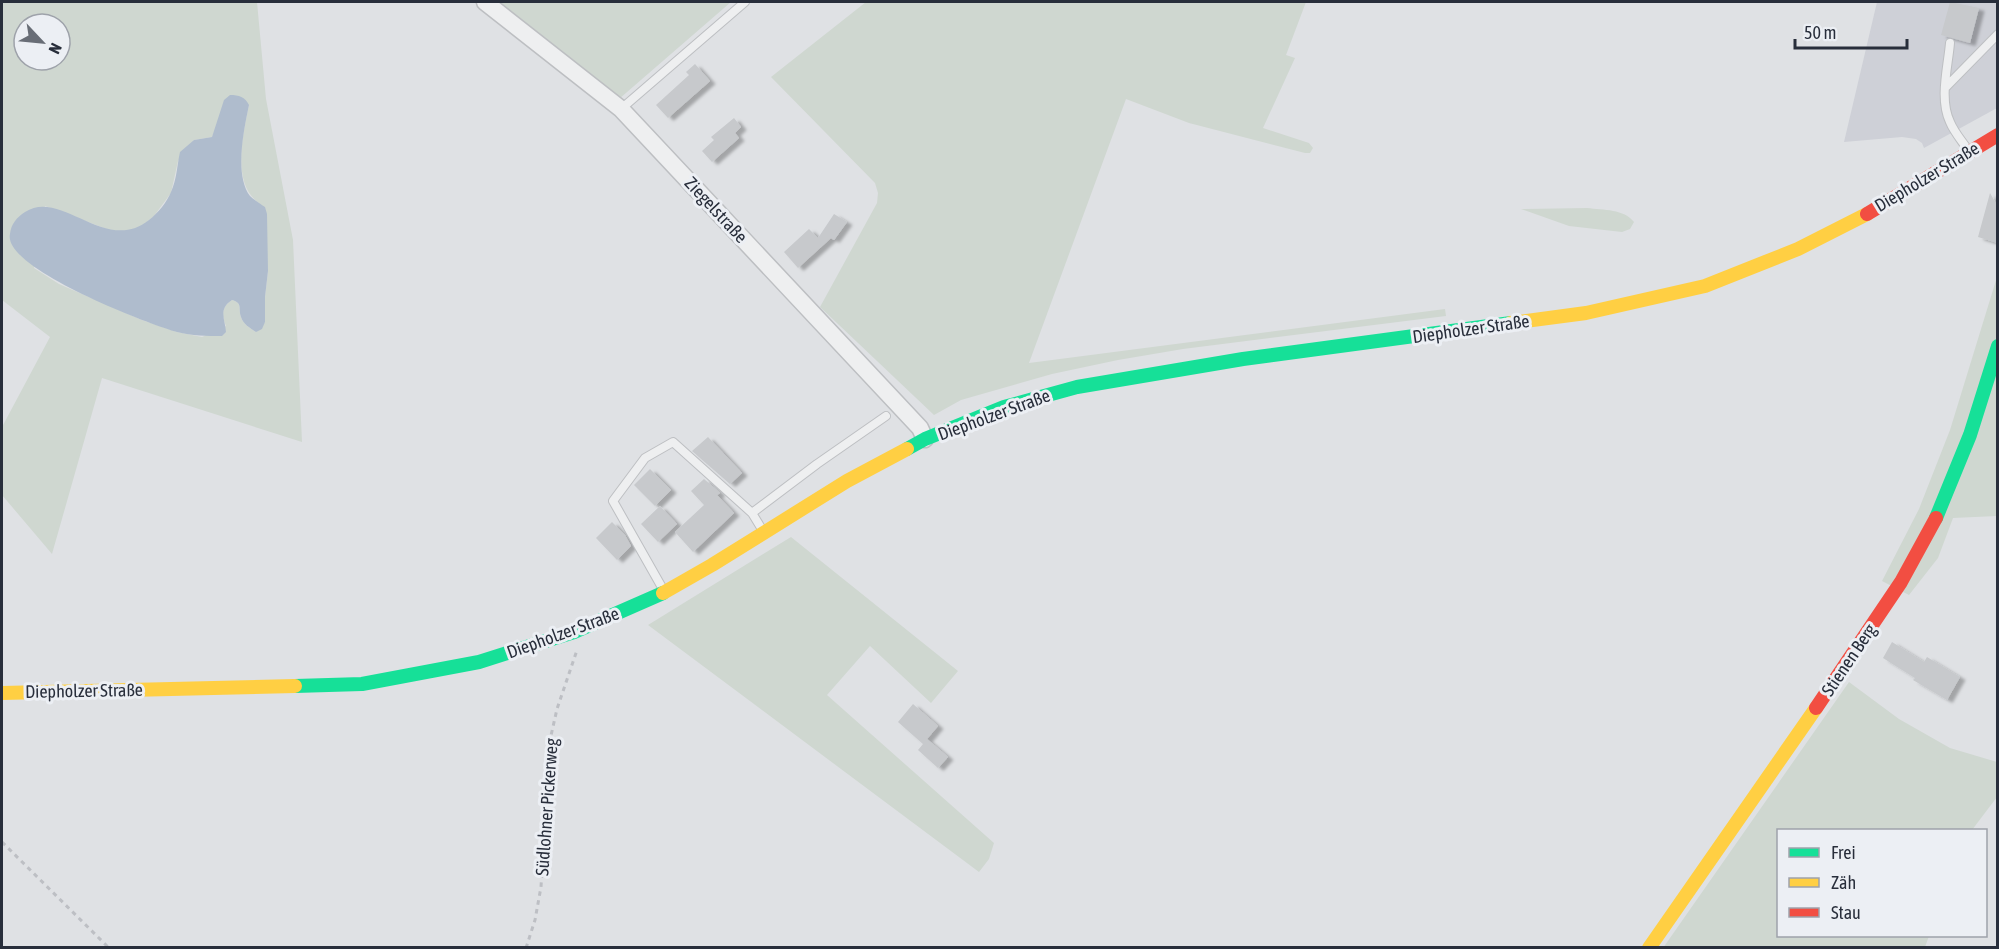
<svg xmlns="http://www.w3.org/2000/svg" width="1999" height="949" font-family="'Asap Condensed',sans-serif">
  <defs>
    <filter id="shadow"><feDropShadow dx="5.5" dy="3" stdDeviation="1.5" flood-color="#0004"/></filter>
  </defs>
  <rect width="100%" height="100%" fill="#dfe1e4"/>
  <!-- built -->
  <path fill="#ced0d7" d="M1877,2H1997V108L1924,148L1922,143L1916,139L1902,137L1844,142Z"/>
  <!-- green -->
  <path fill="#cfd7d0" fill-rule="evenodd" d="M2,2H257L266,99L293,240L302,442L102,378L52,554L2,495V427L50,337L2,300ZM24,24H60V60H24ZM249,105C243,134 231,184 259,203L268,271L265,297V322L256,332C250,328 243,324 241,317C238,308 243,303 232,300C222,306 221,315 226,326L202,337L177,332L142,320L59,284L34,268L45,206L112,231L126,232L142,226L154,216L171,193L178,161L194,140L212,137L216,129Z
    M497,2H731L619,99Z
    M866,2H1306L1286,55L1295,58L1263,128L1309,143L1313,148L1310,153H1305L1189,123L1126,99L1029,363L1445,309L1446,316L1183,349L1118,360L1052,374L961,400L934,415L820,307L877,203L878,193L875,183L771,77Z
    M1587,208C1604,210 1624,209 1634,222L1630,229L1622,232L1569,226L1521,209Z
    M1997,277V516L1953,518L1938,558L1909,595L1882,581L1919,509L1950,430Z
    M791,537L958,671L931,703L870,646L827,695L994,843L989,859L979,872L648,625Z
    M1849,682L1899,719L1950,748L1997,762V797L1972,830H1778V936H1929L1925,947L1663,948Z"/>
  <!-- water -->
  <path fill="#afbccd" d="M230,95C239,95 245,97 249,105C244,129 234,175 250,196C254,200 261,204 265,207L267,214L268,271L265,297V322L262,329L256,332C250,328 243,324 241,317C238,308 243,303 232,300C218,309 225,319 226,332L222,336C207,336 192,336 177,332C148,324 2,268 10,234C11,224 17,217 25,212C61,188 106,255 149,220C158,213 167,202 171,192C177,179 177,165 180,152L194,140L212,137L224,100Z"/>
  <!-- building -->
  <path fill="#c7c9cc" filter="url(#shadow)" d="M1950,2L1979,8L1970,43L1941,35Z
    M695,64L710,81L668,118L656,105L689,75L686,72Z
    M734,118L741,127L735,133L739,138L712,162L702,151L714,140L711,137Z
    M1990,193L1998,207V243L1978,237Z
    M834,214L847,222L834,240L831,238L798,268L784,252L809,229L818,238Z
    M708,437L742,473L730,484L692,451Z
    M650,469L671,490L655,506L634,485Z
    M704,479L720,493L717,495L734,513L693,552L675,532L704,505L691,491Z
    M660,506L677,524L658,542L641,524Z
    M612,522L625,535L631,546L617,560L596,538Z
    M1892,642L1924,662L1927,657L1960,677L1947,700L1913,680L1915,678L1883,658Z
    M913,704L938,726L927,739L948,757L938,768L918,750L923,744L898,722Z"/>
  <g fill="none" stroke-linecap="round" stroke-linejoin="round">
    <!-- lane casing -->
    <g stroke="#bdbfc2" stroke-width="10">
      <path id="lane" d="M1950,43C1948,67 1939,99 1950,122C1954,132 1962,141 1968,150
        M1945,88L1998,34
        M621,109L745,2
        M752,513L817,464L886,416
        M664,591L613,501L645,458L673,442L752,513L763,531"/>
    </g>
    <!-- street casing -->
    <g stroke="#bdbfc2" stroke-width="19">
      <path id="street" d="M485,2L621,109L920,428L925,439"/>
    </g>
    <!-- path -->
    <path stroke="#bdbfc4" stroke-width="3" stroke-dasharray="4.5 4.5" stroke-linecap="butt" d="M2,842L109,948
      M526,948L535,920L541,887L550,740L557,709L577,650"/>
    <!-- lane -->
    <use href="#lane" stroke="#eeeff0" stroke-width="8"/>
    <!-- street -->
    <use href="#street" stroke="#eeeff0" stroke-width="16"/>
    <!-- fast -->
    <path stroke="#16e098" stroke-width="14" d="M907,449L925,439L1004,407L1077,387L1243,359L1511,323
      M1936,518L1970,435L1998,346
      M295,686L362,684L479,662L574,632L663,593"/>
    <!-- slow -->
    <path stroke="#ffcf43" stroke-width="14" d="M1511,323L1586,313L1705,286L1798,249L1867,214
      M663,593L712,565L847,481L907,449
      M2,693L295,686
      M1649,948L1816,708"/>
    <!-- jam -->
    <path stroke="#f24e42" stroke-width="14" d="M1867,214L1998,135
      M1816,708L1901,582L1936,518"/>
  </g>
  <g text-anchor="middle" stroke-width="6" stroke-linejoin="round" paint-order="stroke">
    <!-- street labels -->
    <g font-size="18" fill="#282e3b" stroke="#eceff4">
      <text transform="translate(1927 177) rotate(-31)" y="6">Diepholzer Straße</text>
      <text transform="translate(716 210) rotate(47)" y="6">Ziegelstraße</text>
      <text transform="translate(1471 329) rotate(-8)" y="6">Diepholzer Straße</text>
      <text transform="translate(994 415) rotate(-20)" y="6">Diepholzer Straße</text>
      <text transform="translate(563 633) rotate(-20)" y="6">Diepholzer Straße</text>
      <text transform="translate(1849 660) rotate(-56)" y="6">Stienen Berg</text>
      <text transform="translate(84 691) rotate(-1)" y="6">Diepholzer Straße</text>
      <text transform="translate(547 807) rotate(-86)" y="6">Südlohner Pickerweg</text>
    </g>
  </g>
  <!-- border -->
  <rect width="1999" height="949" fill="none" stroke="#282e3b" stroke-width="6"/>
  <!-- legend -->
  <rect x="1777" y="829" width="210" height="108" fill="#eceff4" stroke="#9ea2aa" stroke-width="1.5"/>
  <rect x="1789" y="848" width="30" height="9" fill="#16e098" stroke="#9ea2aa" stroke-width="1.5"/>
  <text x="1831" y="859" font-size="18" fill="#282e3b">Frei</text>
  <rect x="1789" y="878" width="30" height="9" fill="#ffcf43" stroke="#9ea2aa" stroke-width="1.5"/>
  <text x="1831" y="889" font-size="18" fill="#282e3b">Zäh</text>
  <rect x="1789" y="908" width="30" height="9" fill="#f24e42" stroke="#9ea2aa" stroke-width="1.5"/>
  <text x="1831" y="919" font-size="18" fill="#282e3b">Stau</text>
  <!-- north arrow -->
  <g transform="translate(42 42) rotate(116)"><circle r="28" fill="#eceff4" stroke="#9ea2aa" stroke-width="1.5"/>
  <path d="M0-4.5L10 22L0 15L-10 22Z" fill="#686d76"/>
  <text y="-9" font-size="16" font-weight="bold" text-anchor="middle" fill="#282e3b">N</text>
  </g>
  <!-- scale -->
  <path d="M1795 39v9h112v-9" fill="none" stroke="#282e3b" stroke-width="3"/>
  <text x="1804" y="39" font-size="18" fill="#282e3b" stroke="#eceff4" stroke-width="4.5" paint-order="stroke">50 m</text>
</svg>
